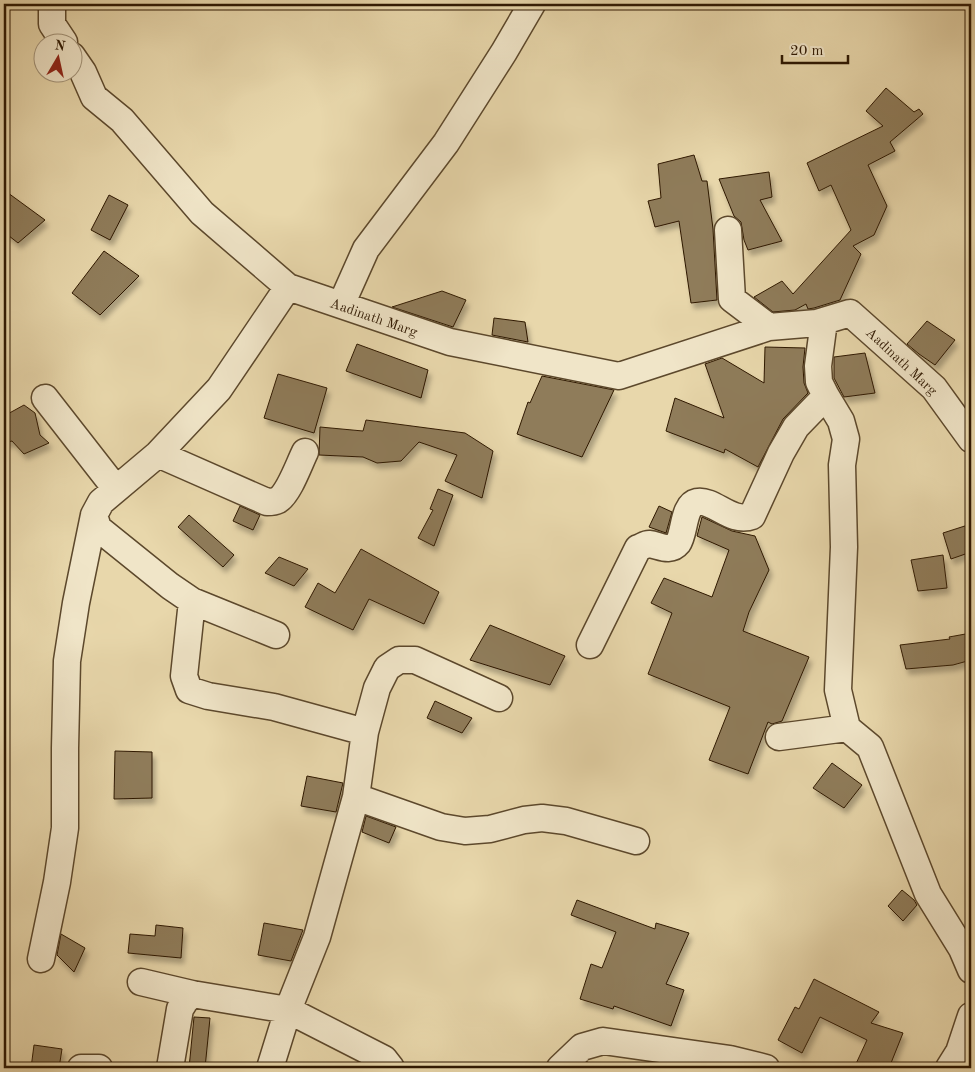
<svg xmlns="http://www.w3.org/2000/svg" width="975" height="1072" font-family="'Old Standard TT',serif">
  <defs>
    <filter id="shadow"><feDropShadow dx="3" dy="5.5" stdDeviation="2.5" flood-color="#0004"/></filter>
  </defs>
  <rect width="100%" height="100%" fill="#e8d7ab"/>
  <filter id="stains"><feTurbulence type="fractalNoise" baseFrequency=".004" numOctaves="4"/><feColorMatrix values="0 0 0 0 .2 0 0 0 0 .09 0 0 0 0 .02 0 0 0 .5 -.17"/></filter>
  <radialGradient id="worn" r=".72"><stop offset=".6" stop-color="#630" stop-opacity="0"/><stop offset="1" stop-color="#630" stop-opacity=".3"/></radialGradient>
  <!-- building -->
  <path fill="#8f7b5a" stroke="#2e1802" filter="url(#shadow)" d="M886,88L914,112L919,109L923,114L890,142L895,151L868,165L887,206L874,235L853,246L861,254L840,300L814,308L808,309L806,304L795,310L773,312L754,297L782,281L793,294L851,230L831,185L819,191L807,163L883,126L866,111Z
    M694,155L702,181H707L713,229L717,300L691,303L679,221L655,227L648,201L661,198L658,164Z
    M769,172L772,197L760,200L782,241L748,250L744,240L741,222L734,216L719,179Z
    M4,190L45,220L18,243L4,232Z
    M109,195L128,205L110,240L91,230Z
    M104,251L139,276L100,315L72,293Z
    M442,291L466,300L453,327L392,307Z
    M494,318L525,322L528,342L492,335Z
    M927,321L955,340L935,365L919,354L907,344Z
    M357,344L428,370L421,398L346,371Z
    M765,347L805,348L803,367L804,383L808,393L783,419L758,467L725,449L724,453L666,431L675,398L724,418L705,364L722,358L764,383Z
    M865,353L875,393L844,397L834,378V357Z
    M278,374L327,388L314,433L264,418Z
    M542,376L614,390L582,457L517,434L528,402L530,403Z
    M24,405L35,413L40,435L49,443L24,454L12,441L4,443V416Z
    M366,420L465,433L493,451L482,498L445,481L457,455L419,442L401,461L377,463L363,457L319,455L320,427L363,431Z
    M438,489L453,495L434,546L418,538L433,510L430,509Z
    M240,506L260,515L253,530L233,521Z
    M659,506L672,512L666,533L649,527Z
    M189,515L234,555L223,567L178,527Z
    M702,517L732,531L755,536L769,570L749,612L743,631L809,657L782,721L772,724L768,722L748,774L709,760L730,707L648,674L672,613L651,603L664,578L712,597L729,550L697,536Z
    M971,524V552L951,559L943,533Z
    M361,549L439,592L424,624L369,599L353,630L305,607L318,583L335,593Z
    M943,555L947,588L918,591L911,560Z
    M279,557L308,569L294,586L265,573Z
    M490,625L565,656L550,685L470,660Z
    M971,633V660L953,665L906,669L900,645L950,639L949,637Z
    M435,701L472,718L462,733L427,718Z
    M115,751L152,752V798L114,799Z
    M832,763L862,785L844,808L813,788Z
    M307,776L343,783L336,812L301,806Z
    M366,816L396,827L389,843L362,832Z
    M902,890L914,900L917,905L903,921L888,906Z
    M577,900L655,929L656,923L689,933L666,984L684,990L671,1026L614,1006L613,1009L580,999L591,964L602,968L616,932L571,915Z
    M264,923L303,930L291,961L258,955Z
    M156,925L183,928L181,958L128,953L130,934L155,936Z
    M61,934L85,948L74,972L57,955Z
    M814,979L879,1012L871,1023L903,1033L889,1068H854L867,1040L820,1017L802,1053L778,1040L795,1007L799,1009Z
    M194,1017L210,1018L205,1068H189Z
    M34,1045L62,1049L59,1068H31Z"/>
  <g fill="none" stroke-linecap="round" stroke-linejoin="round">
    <!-- minor casing -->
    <g stroke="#5c482c" stroke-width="29">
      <path id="minor" d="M52,5V24L64,42
        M72,56L83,72L94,97L122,120L202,213L288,287L450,342L619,376L769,327
        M728,230L732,299L769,327L817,323L850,313L934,388L971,439
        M288,287L219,389L158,454L101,502L94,515L98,528L170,586L192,601L184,676L189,690L208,696L274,707L365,732
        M341,305L366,249L446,143L504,52L532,4
        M824,321L818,366L819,382L826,396L841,421L846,439L842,465L844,547L838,690L847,728
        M45,398L116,489
        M158,454L267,502C271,502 274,502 278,500C289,493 299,464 305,452
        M192,601L276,635
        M590,645L638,548C642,547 645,544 649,544C659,545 670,553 678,543C685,533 683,505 697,502C714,499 731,524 752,516L781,453L796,427L826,396
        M779,737L847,728L870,747L928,894L962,949L971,970
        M356,797L441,827L465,831L490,829L524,820L542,818L566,821L636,841
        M41,959L57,882L65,828V748L67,661L76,603L94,515
        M141,982L192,994
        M81,1068H99
        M170,1068L180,1009L185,1001L192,994L288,1010L384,1059L391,1068
        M270,1068L288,1010L317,937L356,797L365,732L377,688L387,668L399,660H415L499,698
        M560,1068L582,1047L603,1041L730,1059L766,1068
        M949,1068L959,1052L971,1016"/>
    </g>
    <!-- minor -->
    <use href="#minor" stroke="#f0e5c8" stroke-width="26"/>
  </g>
  <g text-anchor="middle" stroke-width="4.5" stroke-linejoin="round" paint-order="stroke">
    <!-- street labels -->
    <g font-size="14" fill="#2e1802" stroke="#f0e5c8">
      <text transform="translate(374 317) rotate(19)" y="5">Aadinath Marg</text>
      <text transform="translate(902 361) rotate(43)" y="5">Aadinath Marg</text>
    </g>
  </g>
  <!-- margin -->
  <rect width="975" height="1072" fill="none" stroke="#e8d7ab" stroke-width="20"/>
  <rect x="5" y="5" width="965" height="1062" fill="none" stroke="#2e1802" stroke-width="2.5"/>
  <rect x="10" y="10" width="955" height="1052" fill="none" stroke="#2e1802"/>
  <!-- north arrow -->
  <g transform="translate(58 58) rotate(9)"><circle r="24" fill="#f0e5c8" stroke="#a29379"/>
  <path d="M0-4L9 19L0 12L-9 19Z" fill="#8f2418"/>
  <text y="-8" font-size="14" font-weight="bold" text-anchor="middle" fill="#2e1802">N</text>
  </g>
  <!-- scale -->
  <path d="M782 55v8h66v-8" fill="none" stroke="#2e1802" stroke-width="2.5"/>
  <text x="790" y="55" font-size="15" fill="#2e1802" stroke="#f0e5c8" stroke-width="4" paint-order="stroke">20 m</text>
  <rect width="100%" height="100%" filter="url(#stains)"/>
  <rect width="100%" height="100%" fill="url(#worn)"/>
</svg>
